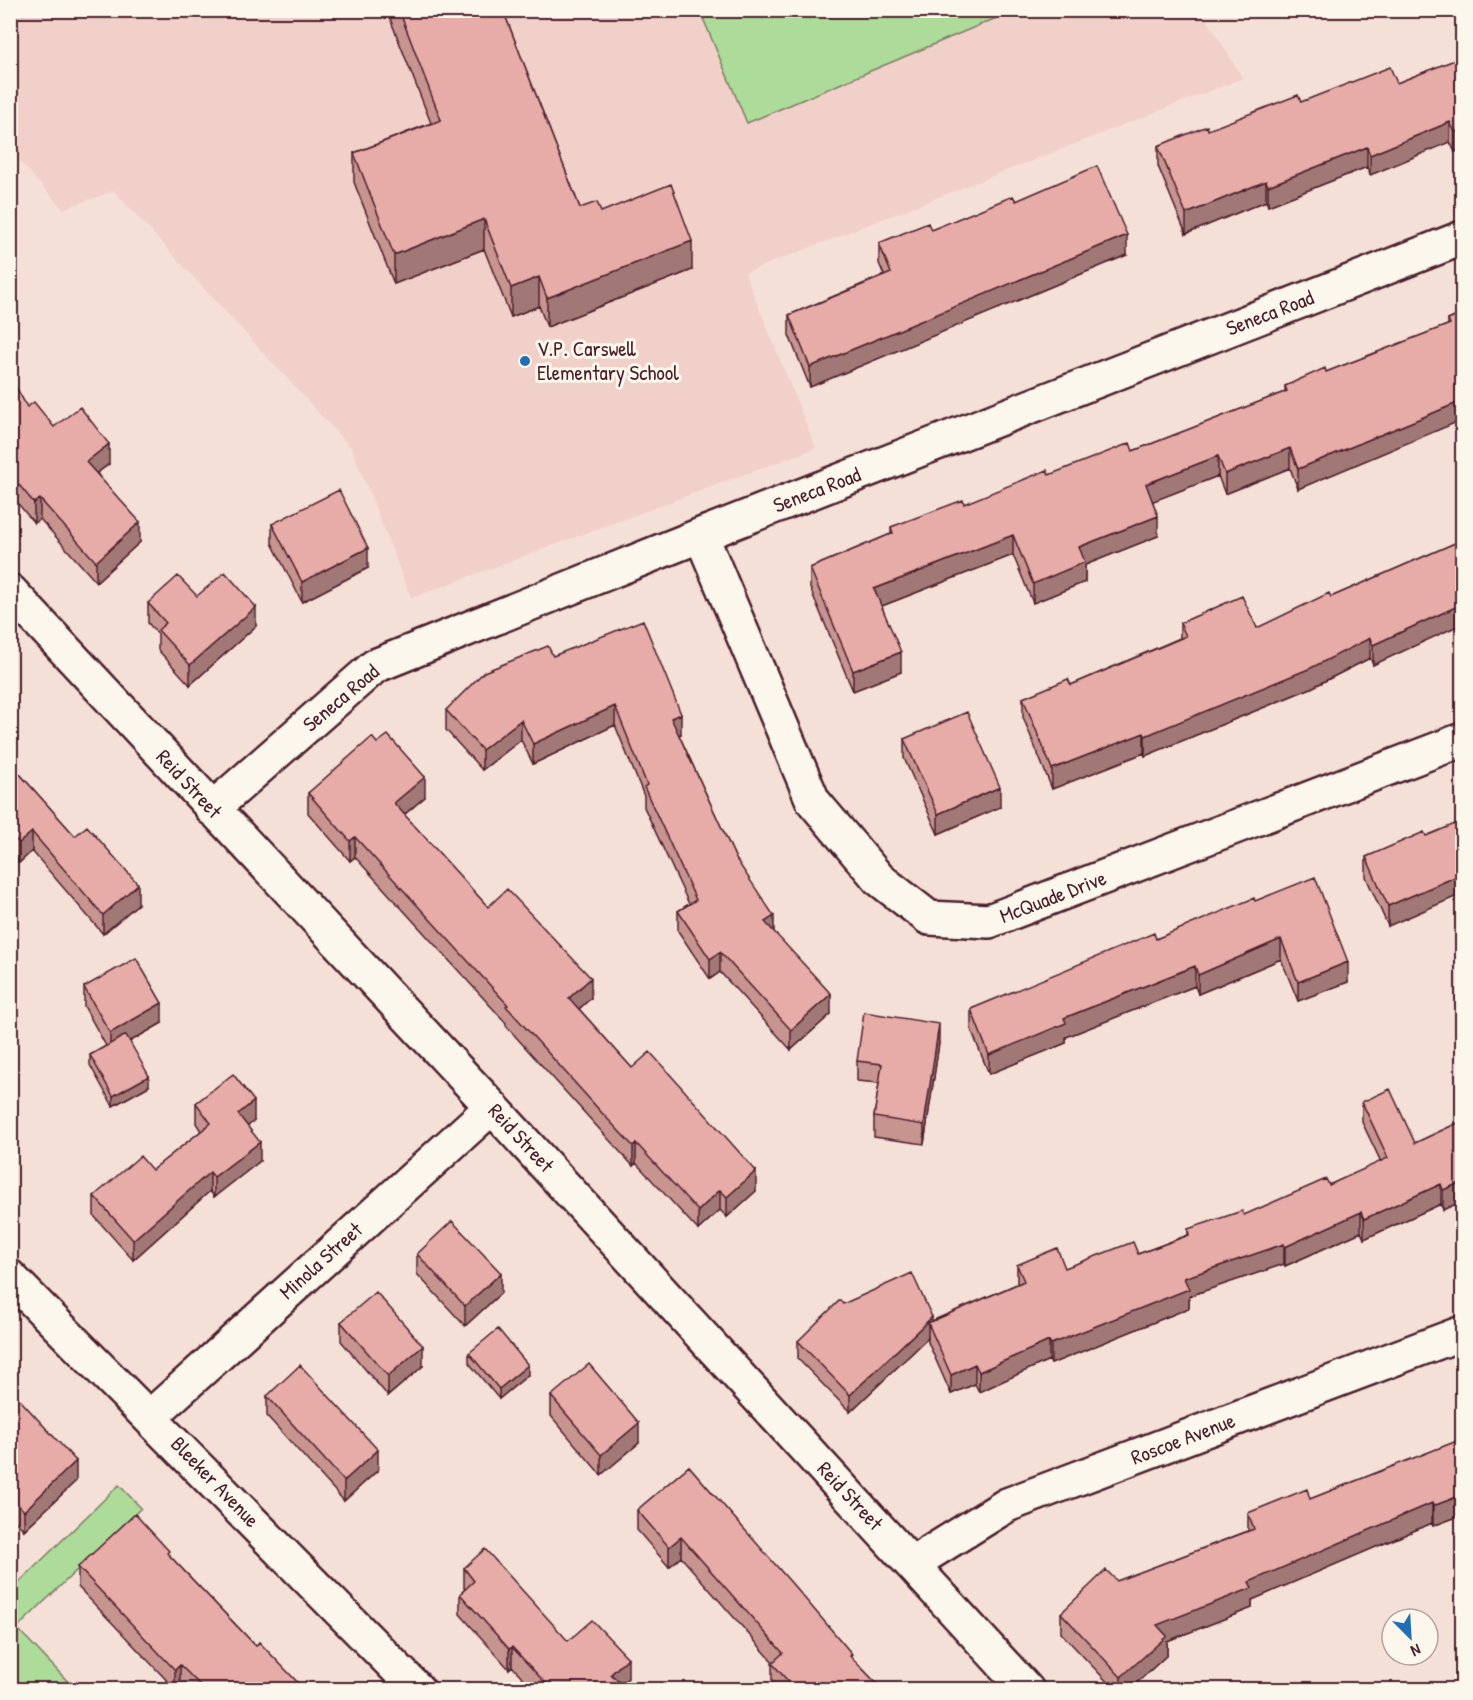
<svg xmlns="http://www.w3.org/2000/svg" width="1473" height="1700" font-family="'Patrick Hand',sans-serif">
  <rect width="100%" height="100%" fill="#f5e0d8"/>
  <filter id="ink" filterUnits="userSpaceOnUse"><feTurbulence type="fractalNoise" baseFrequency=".0167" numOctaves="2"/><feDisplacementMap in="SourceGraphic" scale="12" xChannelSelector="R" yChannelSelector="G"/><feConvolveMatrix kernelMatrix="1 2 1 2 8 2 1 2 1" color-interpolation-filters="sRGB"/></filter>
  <g filter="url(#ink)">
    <!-- built -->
    <path fill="#f1d0ca" d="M11,11H1202L1243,78L745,273L816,448L411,598L352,449L114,191L63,209L11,152Z"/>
    <!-- green -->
    <path fill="#addb9a" stroke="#7c7d62" stroke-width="1.5" d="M700,11H1013L747,123Z
      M119,1485L141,1508L17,1628L75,1689L11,1690V1590Z"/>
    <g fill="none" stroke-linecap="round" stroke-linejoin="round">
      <!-- street casing -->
      <g stroke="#4a1f2b" stroke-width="38">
        <path id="street" d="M701,535L813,801L879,879L929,918L989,921L1462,740
          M10,591L492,1107L1027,1690
          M212,809L375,666L701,535L1462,238
          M10,1277L418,1690
          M151,1416L492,1107
          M912,1564L1007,1505L1462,1333"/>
      </g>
      <!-- street -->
      <use href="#street" stroke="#fbf7ec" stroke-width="33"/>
    </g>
    <!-- wall -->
    <path fill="#c79490" stroke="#4a1f2b" stroke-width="1.5" d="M389,10H503L580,208L601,212L692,270L547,327L539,306L511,317L484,249L394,284L354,182V153L431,123L389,16Z
      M1462,57V149L1455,152L1450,142L1370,175L1367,167L1268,206L1266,201L1186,234L1158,166V146L1301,102L1397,83Z
      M1016,201L1127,255L810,387L789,335V315L884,275L879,263V243L931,230Z
      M1462,314L1298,489L1290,468L1225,494L1218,476L1153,501L1158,536L1085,565V582L1033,603L1013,555L882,606L901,672L853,691L810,588V568L891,534V527L964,504L1049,475L1133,451L1285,392V386L1326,372L1448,325V320Z
      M10,376L27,407L54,427L109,464L97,473L140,542L96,582L40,519L34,523L10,494Z
      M272,524L368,568L302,602L272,543Z
      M1462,540L1373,665L1370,658L1311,688L1145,756L1144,753L1052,789L1023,717V698L1071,685L1180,638V623L1257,628L1331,597Z
      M197,596L256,626L190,685L158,650V634L148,623V603Z
      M553,656L681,734L679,735L736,859L774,932L831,1014L791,1050L720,972L710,979L678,931V911L689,904L644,807V796L615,725L533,764L521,740L482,770L446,730V710Z
      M904,739L1000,807L938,834L904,758Z
      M377,743L425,797L404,815L488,907L591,998L579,1009L632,1068L756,1191L727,1217L720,1210L698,1230L636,1163L633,1166L602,1132L506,1026V1023L355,857L350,861L308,813V793Z
      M10,763L75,836L138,904L103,934L32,851L19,863L10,854Z
      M1426,836L1388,926L1366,877V857Z
      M1255,901L1348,982L1298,1001L1281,959L1198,994L1195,986L1066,1037V1043L989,1074L971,1029V1009Z
      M84,987L162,1023L129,1042L149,1086L113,1106L90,1065V1055L106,1046L84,1006Z
      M939,1043L924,1144L874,1137V1117L879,1083L857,1081V1061Z
      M1362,1102L1415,1143L1462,1121L1443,1210L1441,1204L1364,1239L1361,1232L1285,1266L1284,1264L1189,1296V1308L1051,1364L1049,1360L979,1392L975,1384L951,1394L928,1342V1338L850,1412L798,1359V1341L843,1304L932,1321L1017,1284V1265L1065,1268L1138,1254L1188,1235V1229L1244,1215L1329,1185L1381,1162L1362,1122Z
      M196,1103L254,1121L247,1126L260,1161L214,1197L210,1191L133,1260L94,1216V1196L152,1170L201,1131L196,1123Z
      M417,1254L501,1293L465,1326L417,1274Z
      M341,1322L423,1366L388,1396L341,1341Z
      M469,1353L528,1375L499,1399L469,1363Z
      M10,1389L76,1481L24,1530L10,1516Z
      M267,1396L378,1470L344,1501L267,1416Z
      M551,1396L639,1443L601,1475L551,1416Z
      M1462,1439V1515L1433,1526L1432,1523L1252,1600V1608L1167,1641V1655L1130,1689H1114L1061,1633V1613L1117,1581L1248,1531V1513L1310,1499Z
      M689,1466L852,1658L882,1689H778L772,1683V1663L773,1662L681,1557L669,1567L637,1530V1510Z
      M169,1555L256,1646L304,1689H185L180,1684L175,1689L78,1587V1567Z
      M464,1568L568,1641L628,1678L621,1685L626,1689H533L512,1666L509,1669L460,1614V1594L465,1589L464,1588Z"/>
    <!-- shaded-wall -->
    <path fill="#a27876" stroke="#4a1f2b" stroke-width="1.5" d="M1450,122V142L1370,175V155Z
      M1462,129V149L1455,152V132Z
      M1367,147V167L1268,206V186Z
      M1266,181V201L1186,234V214Z
      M484,219V249L394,284V255Z
      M1127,235V255L810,387V367Z
      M692,241V270L547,327V298Z
      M539,277V306L511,317V288Z
      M1462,401V420L1298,489V469Z
      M109,444V464L86,481V462Z
      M1290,448V468L1225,494V474Z
      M1218,456V476L1146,504V484Z
      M40,499V519L34,523V503Z
      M1158,516V536L1085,565V582L1033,603V584L1079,547Z
      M140,522V542L96,582V562Z
      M1013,535V555L874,609V589Z
      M368,548V568L302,602V582Z
      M1462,604V624L1373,665V645Z
      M256,607V626L190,685V665Z
      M1370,638V658L1311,688L1145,756V736Z
      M901,652V672L853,691V671Z
      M615,706V725L533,764V744Z
      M681,714V734L671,738V718Z
      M521,720V740L482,770V750Z
      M1144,733V753L1052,789V769Z
      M425,777V797L394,823V803Z
      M1000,787V807L938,834V814Z
      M32,832V851L19,863V843Z
      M355,837V857L350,861V841Z
      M1462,874V894L1388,926V906Z
      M138,884V904L103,934V915Z
      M774,916V936L765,922Z
      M1281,939V959L1198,994V975Z
      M720,952V972L710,979V959Z
      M1348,962V982L1298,1001V982Z
      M1195,966V986L1066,1037V1043L989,1074V1055L1064,1018Z
      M591,978V998L569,1018V998Z
      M831,994V1014L791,1050V1030Z
      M162,1003V1023L110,1053V1033Z
      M939,1024V1043L924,1144V1125Z
      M149,1076V1086L113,1106V1096Z
      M254,1101V1121L238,1134V1114Z
      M260,1142V1161L214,1197V1177Z
      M636,1143V1163L633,1166V1146Z
      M756,1171V1191L727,1217V1197Z
      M210,1172V1191L133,1260V1240Z
      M1462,1182V1201L1443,1210V1190Z
      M1441,1184V1204L1364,1239V1219Z
      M720,1190V1210L698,1230V1211Z
      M1361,1212V1232L1285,1266V1247Z
      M1284,1244V1264L1189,1296V1308L1051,1364V1344L1184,1278Z
      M501,1273V1293L465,1326V1306Z
      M932,1317V1331L928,1323V1338L850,1412V1395Z
      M1049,1341V1360L979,1392V1372Z
      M423,1346V1366L388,1396V1376Z
      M975,1364V1384L951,1394V1375Z
      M528,1365V1375L499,1399V1389Z
      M639,1423V1443L601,1475V1455Z
      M378,1450V1470L344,1501V1481Z
      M76,1461V1481L24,1530V1511Z
      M1462,1495V1515L1433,1526V1506Z
      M1432,1503V1523L1252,1600V1608L1167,1641V1655L1130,1689H1121V1677L1157,1625L1249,1582Z
      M681,1537V1557L669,1567V1547Z
      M512,1647V1666L509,1669V1649Z
      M628,1658V1678L616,1689L611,1674Z
      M180,1665V1684L175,1689V1670Z"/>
    <!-- building -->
    <path fill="#e7aca8" stroke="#4a1f2b" stroke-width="1.5" d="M399,10H503L580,208L597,202L601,212L671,184L692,241L547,298L539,277L511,288L484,219L394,255L354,153L441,120Z
      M1462,57V129L1455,132L1450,122L1370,155L1367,147L1268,186L1266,181L1186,214L1158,146L1207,126L1208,130L1298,95L1301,102L1390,67L1397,83Z
      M1097,166L1127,235L810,367L789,315L891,273L879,243L928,223L931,230L1013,196L1016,201Z
      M1462,314V401L1298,469L1290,448L1225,474L1218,456L1146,484L1158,516L1079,547L1085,562L1033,584L1013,535L874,589L901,652L853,671L810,568L893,533L891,527L963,500L964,504L1047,470L1049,475L1130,443L1133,451L1287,391L1285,386L1325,368L1326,372L1450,324L1448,320Z
      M10,376L27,407L34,402L54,427L80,407L109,444L86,462L140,522L96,562L40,499L34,503L10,474Z
      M339,490L368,548L302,582L272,524Z
      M1462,540V604L1373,645L1370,638L1311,668L1145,736L1144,733L1052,769L1023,698L1068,679L1071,685L1186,636L1180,623L1242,596L1257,628L1329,593L1331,597Z
      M225,572L256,607L190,665L158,630L166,623L148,603L178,576L197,596Z
      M643,620L681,714L671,718L736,859L774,916L765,922L831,994L791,1030L720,952L710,959L678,911L696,900L644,787L647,785L615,706L533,744L521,720L482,750L446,710L484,672L548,646L553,656Z
      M967,712L1000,787L938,814L904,739Z
      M388,735L425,777L394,803L488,907L507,889L591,978L569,998L632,1068L650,1052L756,1171L727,1197L720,1190L698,1211L636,1143L633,1146L602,1113L506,1006L508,1005L355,837L350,841L308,793L372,737L377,743Z
      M10,763L75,836L87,826L138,884L103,915L32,832L19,843L10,834Z
      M1462,821V874L1388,906L1366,857L1424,832L1426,836Z
      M1315,877L1348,962L1298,982L1281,939L1198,975L1195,966L1064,1018L1066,1023L989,1055L971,1009L1154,933L1156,939L1254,898L1255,901Z
      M136,958L162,1003L110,1033L84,987Z
      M864,1012L939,1024L924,1125L874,1117L882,1064L857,1061Z
      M126,1035L149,1076L113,1096L90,1055Z
      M233,1074L254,1101L238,1114L260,1142L214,1177L210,1172L133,1240L94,1196L140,1156L152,1170L211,1123L196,1103Z
      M1390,1089L1415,1143L1462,1121V1182L1443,1190L1441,1184L1364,1219L1361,1212L1285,1247L1284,1244L1184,1278L1189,1289L1051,1344L1049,1341L979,1372L975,1364L951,1375L928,1323L1024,1281L1017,1265L1057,1248L1065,1268L1133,1242L1138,1254L1189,1235L1188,1229L1242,1211L1244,1215L1326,1179L1329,1185L1388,1158L1362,1102Z
      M452,1221L501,1273L465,1306L417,1254Z
      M912,1273L932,1317L850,1395L798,1341L840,1300L843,1304Z
      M376,1292L423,1346L388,1376L341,1322Z
      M498,1329L528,1365L499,1389L469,1353Z
      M589,1364L639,1423L601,1455L551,1396Z
      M300,1365L378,1450L344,1481L267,1396Z
      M10,1389L76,1461L24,1511L10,1496Z
      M1462,1439V1495L1433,1506L1432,1503L1249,1582L1252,1588L1157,1625L1167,1636L1121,1677L1061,1613L1106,1570L1117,1581L1254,1529L1248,1513L1307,1489L1310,1499Z
      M689,1466L801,1594L852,1654L850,1656L882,1689H819L816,1686L811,1689H795L772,1663L783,1653L681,1537L669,1547L637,1510Z
      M135,1514L169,1551L167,1553L256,1646L259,1642L304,1689H204L180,1665L175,1670L78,1567Z
      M485,1549L568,1641L592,1620L628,1658L611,1674L626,1689H551L512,1647L509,1649L460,1594L474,1581L464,1568Z"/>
  </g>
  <!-- markers -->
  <circle fill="#1f6fb2" stroke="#fbf7ec" stroke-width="2" cx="525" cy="361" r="6"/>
  <g text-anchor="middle" stroke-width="6" stroke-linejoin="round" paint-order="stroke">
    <!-- street labels -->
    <g font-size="21" fill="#4a1f2b" stroke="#fbf7ec">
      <text transform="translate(1270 313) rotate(-21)" y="7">Seneca Road</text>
      <text transform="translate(817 490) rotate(-21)" y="7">Seneca Road</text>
      <text transform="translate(341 698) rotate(-40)" y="7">Seneca Road</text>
      <text transform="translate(189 784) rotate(47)" y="7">Reid Street</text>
      <text transform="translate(1053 897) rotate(-21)" y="7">McQuade Drive</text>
      <text transform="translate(521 1138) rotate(47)" y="7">Reid Street</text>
      <text transform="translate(321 1261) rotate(-42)" y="7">Minola Street</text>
      <text transform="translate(1183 1439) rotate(-21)" y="7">Roscoe Avenue</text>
      <text transform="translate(215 1482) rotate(46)" y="7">Bleeker Avenue</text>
      <text transform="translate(850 1496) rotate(47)" y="7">Reid Street</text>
    </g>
    <!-- poi labels -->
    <g font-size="21" fill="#4a1f2b" stroke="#fbf7ec" text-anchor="start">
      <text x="537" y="356">V.P. Carswell<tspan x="537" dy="24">Elementary School</tspan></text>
    </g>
  </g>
  <!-- margin -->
  <rect width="1473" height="1700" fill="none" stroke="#fbf7ec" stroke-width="36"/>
  <rect x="18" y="18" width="1437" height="1664" fill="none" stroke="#4a1f2b" stroke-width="2" filter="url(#ink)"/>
  <!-- north arrow -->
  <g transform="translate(1410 1637) rotate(156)"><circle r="28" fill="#fbf7ec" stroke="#b4a19f" stroke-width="1.5"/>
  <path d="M0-4.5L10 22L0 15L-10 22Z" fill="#1f6fb2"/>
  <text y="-9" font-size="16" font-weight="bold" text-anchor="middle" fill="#4a1f2b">N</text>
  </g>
</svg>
